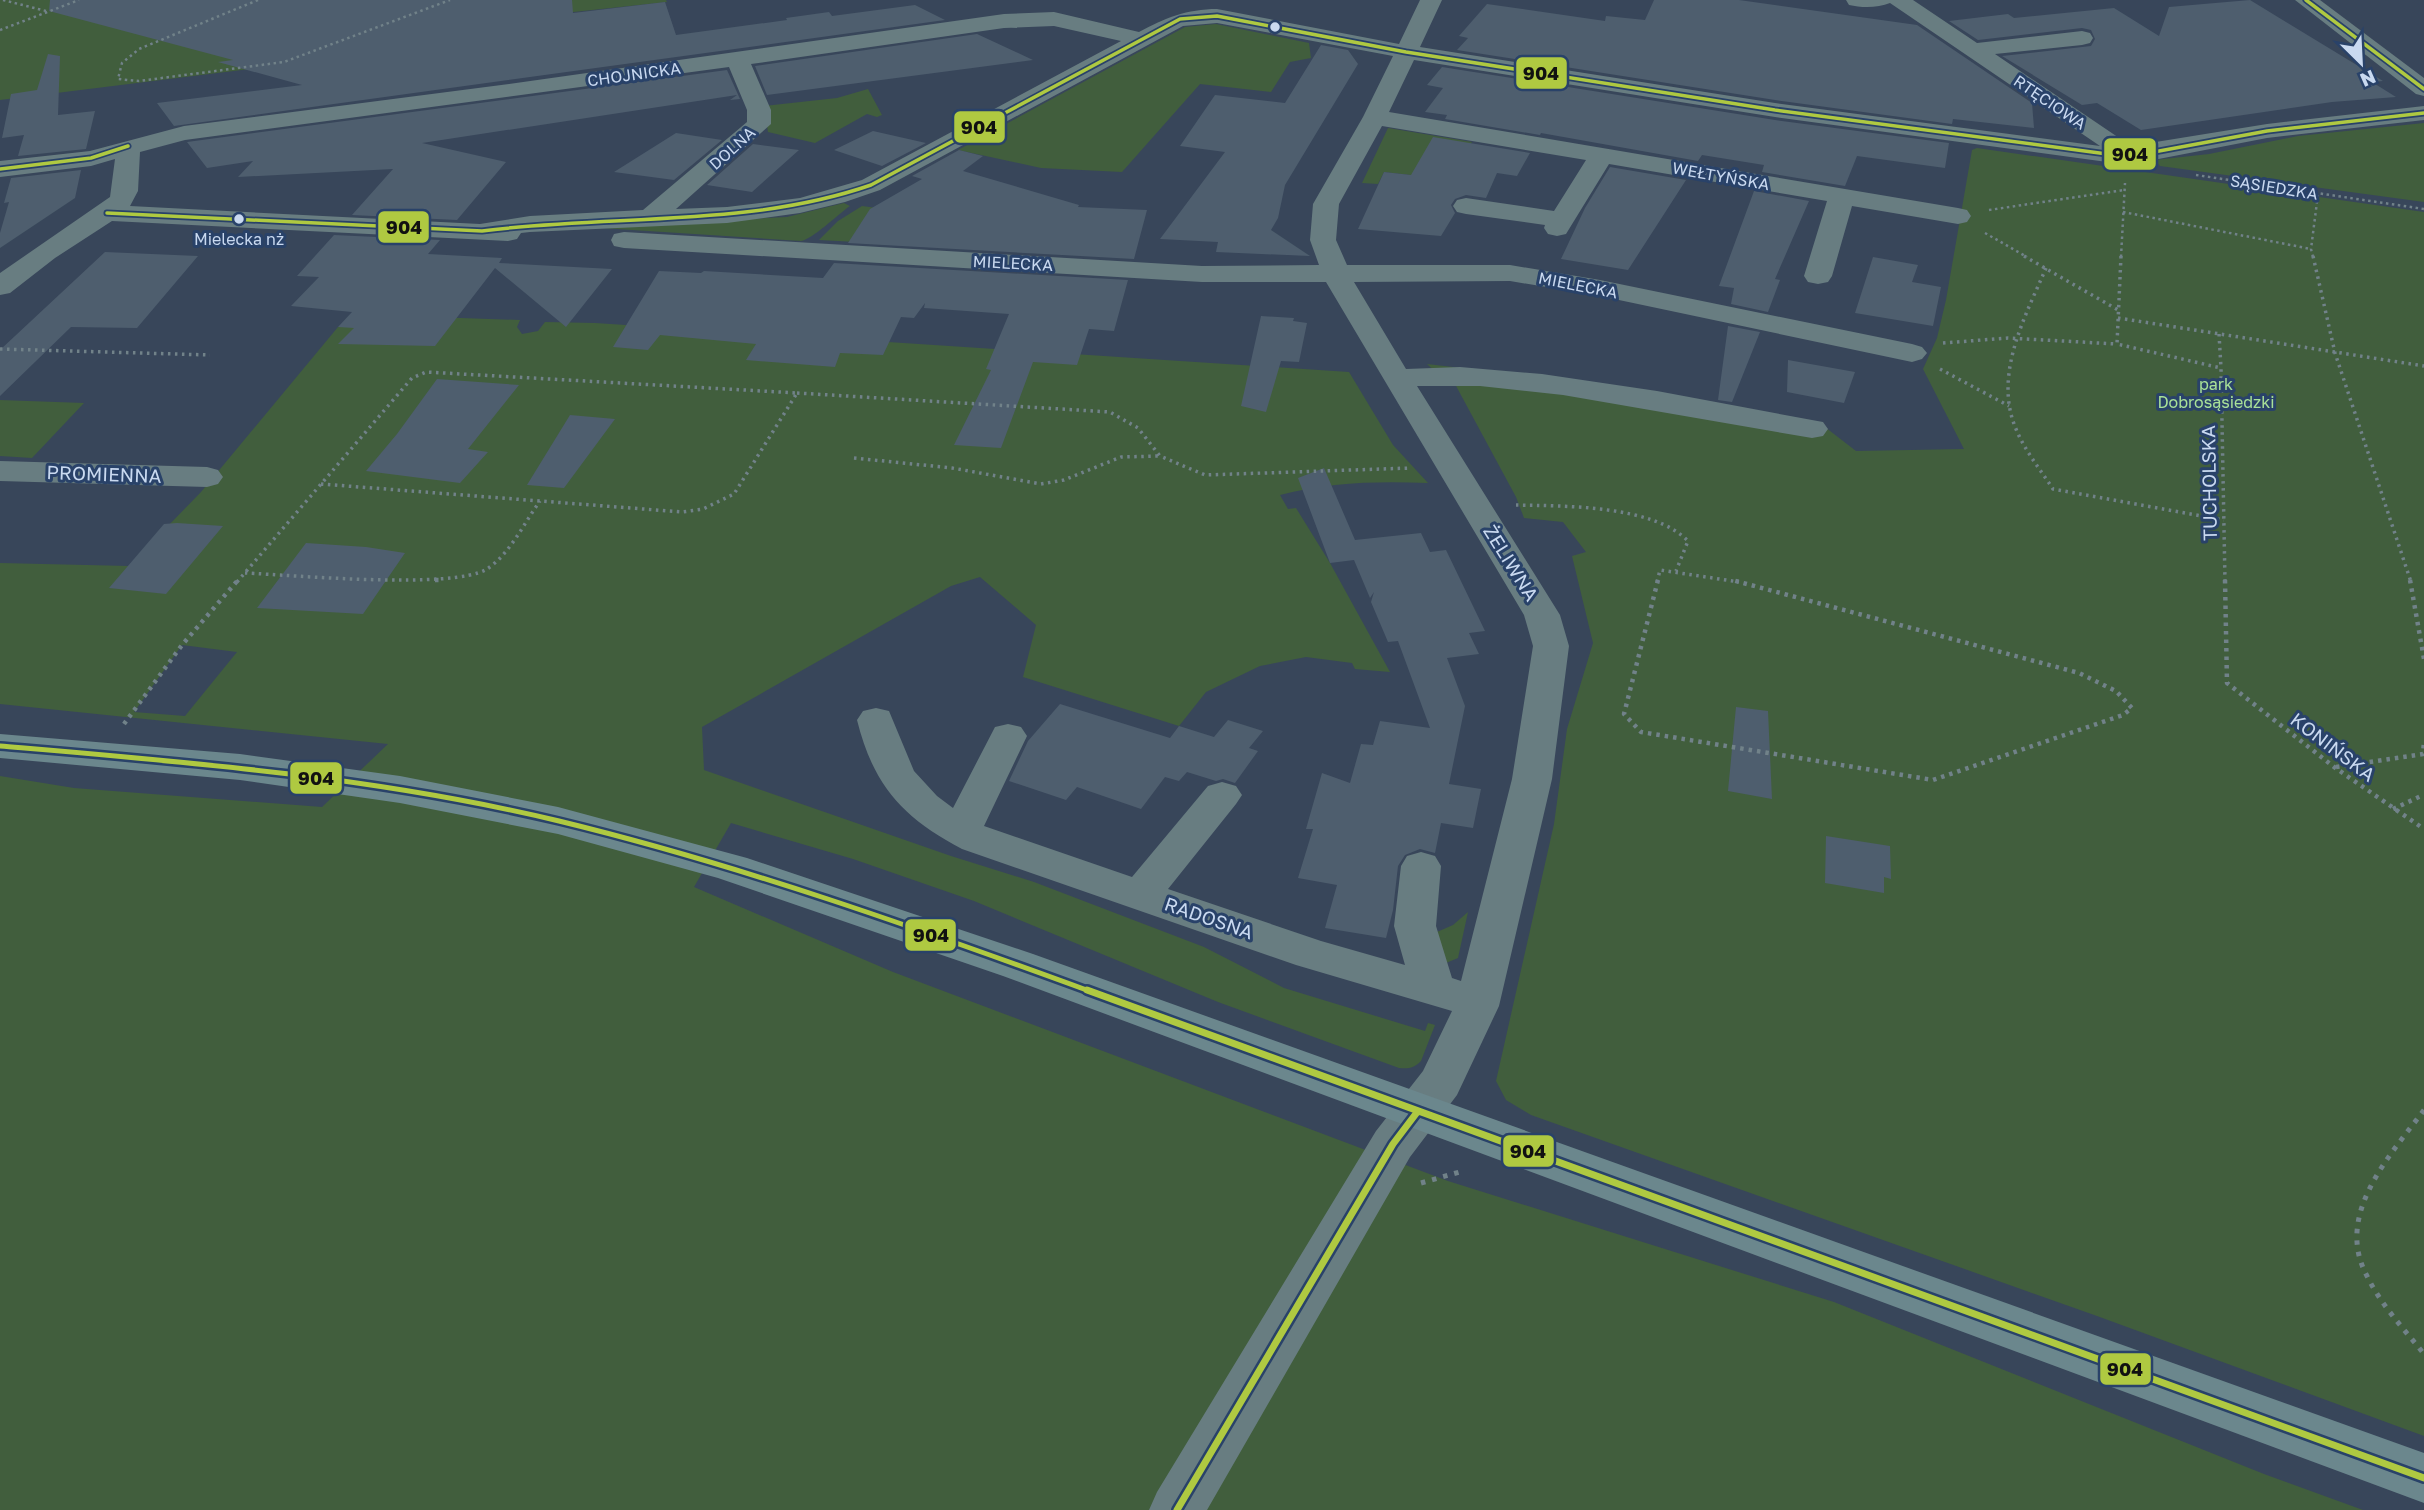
<svg xmlns="http://www.w3.org/2000/svg" width="2424" height="1510" font-family="'Golos Text',sans-serif">
  <rect width="100%" height="100%" fill="#38465a"/>
  <!-- green -->
  <path fill="#415e3d" fill-rule="evenodd" d="M0,0H666L667,2L441,26L442,45L0,100Z
    M1216,24L1309,43L1311,58L1290,62L1271,92L1200,84L1122,172L1041,168L958,150L1185,27Z
    M868,89L882,115L877,117L867,114L815,143L768,132L764,106L837,98Z
    M2424,123V202L2160,166L2155,160L2209,154L2298,136Z
    M1388,128L1472,142L1444,187L1428,177L1384,172L1378,184L1362,183Z
    M1977,148L2424,212V1436L2097,1316L1531,1115L1506,1100L1496,1081L1554,824L1567,729L1593,643L1572,556L1586,552L1563,522L1524,518L1516,497L1455,384L1442,378L1427,364L1530,376L1821,424L1856,451L1964,449L1923,369L1937,338L1946,300L1972,150Z
    M844,203L850,206C837,215 813,239 801,241L586,227L787,217Z
    M862,206L907,212L894,244L819,240L838,221Z
    M376,315L520,320L517,327L522,334L538,331L545,322L595,323L1349,372L1393,445L1428,483C1378,481 1328,482 1280,495L1288,509L1296,508L1330,563L1390,672L1355,669L1352,663L1306,657L1260,666L1206,692L1179,726L1023,677L1036,625L980,577L951,586L702,727L704,770L951,856L1034,882L1204,947L1284,988L1425,1031L1428,1023L1435,1025L1421,1061C1414,1068 1409,1069 1399,1068L1218,1002L974,901L853,859L731,823L694,887L893,972L1448,1181L1834,1302L2264,1474L2363,1510H0V776L74,788L322,807L388,744L0,704V563L129,566L201,492L338,327ZM182,645L237,652L185,716L134,712Z
    M0,400L84,403L32,458L0,456Z
    M1468,912L1458,958L1446,963L1430,935L1453,925Z"/>
  <!-- building -->
  <path fill="#4e5e6e" d="M50,0H572L573,13L665,2L676,35L787,20L786,18L829,12L832,16L915,5L945,20L174,126L157,103L302,85L218,62L233,60L49,11Z
    M1654,0H1739L1917,25L2032,103L2034,128L1953,119L1952,124L1775,100L1457,50L1468,38L1459,36L1487,4L1605,21L1606,16L1645,20Z
    M2250,0L2383,81L2372,82L2396,97L2332,102L2141,130L2097,103L2082,105L2002,56L2091,46L2095,39L2091,30L2082,28L1978,40L1949,21L2008,14L2014,18L2114,8L2159,36L2169,7Z
    M977,34L1033,60L767,95L755,66Z
    M1321,45L1348,50L1358,64L1285,185L1278,218L1271,230L1310,256L1216,252L1218,242L1160,239L1225,152L1180,146L1215,95L1285,103Z
    M48,54L60,56L58,115L95,111L86,149L18,156L24,135L2,138L11,94L37,90Z
    M1442,67L1775,120L1949,143L1945,168L1857,156L1845,186L1762,172L1764,165L1702,155L1698,161L1541,133L1540,135L1445,119L1447,115L1425,112L1443,88L1427,85Z
    M727,70L740,99L730,100L737,95L422,143L506,162L457,220L352,215L393,169L238,177L253,161L207,168L187,142Z
    M873,131L926,143L882,166L834,150Z
    M676,133L722,140L674,180L614,172Z
    M1433,137L1530,153L1517,176L1497,173L1486,198L1466,195L1455,199L1451,205L1455,213L1441,236L1358,229L1384,172L1411,175Z
    M753,144L799,150L752,192L707,185Z
    M959,150L983,156L963,171L1079,205L1078,207L1147,210L1134,259L848,243L870,209L922,179L912,176Z
    M1610,167L1686,180L1628,270L1561,259L1585,208Z
    M81,170L75,198L0,248V233L9,202L4,203L11,178Z
    M1754,191L1809,201L1775,279L1780,280L1768,312L1731,304L1734,288L1719,286Z
    M334,235L440,240L428,254L502,258L499,263L612,269L566,327L495,268L435,346L338,344L354,328L338,327L352,312L291,306L319,277L297,276Z
    M105,252L198,256L137,328L71,327L0,396V350Z
    M1873,257L1918,265L1912,282L1941,287L1933,326L1855,313Z
    M834,263L1128,280L1114,331L1089,329L1077,365L1033,362L1001,448L954,445L991,370L986,369L1009,314L924,308L925,303L914,318L901,317L883,355L840,353L835,367L746,360L756,344L660,335L648,350L613,347L659,271L701,273L704,271L823,278Z
    M1261,316L1294,318L1293,321L1307,323L1299,362L1281,361L1266,412L1241,406Z
    M1728,326L1760,332L1732,402L1718,400Z
    M1788,360L1855,372L1844,403L1787,392Z
    M437,379L519,385L468,449L488,452L460,483L366,471L397,434Z
    M570,415L615,419L564,488L527,485Z
    M1324,468L1355,540L1421,533L1430,552L1446,550L1485,631L1469,633L1479,654L1447,658L1465,706L1449,784L1481,789L1473,828L1441,823L1435,853L1420,849L1405,855L1398,866L1393,910L1386,938L1325,928L1337,885L1298,878L1313,829H1306L1322,773L1350,783L1361,744L1373,745L1380,721L1430,728L1398,641L1388,642L1371,602L1374,592L1370,598L1354,560L1330,563L1298,478Z
    M177,523L223,526L166,594L109,588L164,524Z
    M306,543L366,547L405,553L363,614L257,608Z
    M1060,704L1170,738L1179,726L1214,737L1228,720L1263,731L1249,748L1258,751L1235,783L1223,779L1216,781L1187,772L1179,781L1165,777L1141,809L1077,787L1066,800L1009,781L1028,741Z
    M1736,707L1768,711L1772,799L1728,791Z
    M1826,836L1890,846L1891,879L1884,877V893L1825,883Z"/>
  <g fill="none" stroke-linecap="round" stroke-linejoin="round">
    <!-- path-far3 -->
    <path stroke="#718289" stroke-width="2.5" stroke-dasharray="2.5 3.5" stroke-linecap="butt" d="M3,0L46,11
      M258,0L139,49L122,63L118,79L139,81L284,62L450,0
      M0,30L79,0
      M2196,175L2424,209
      M1989,210L2124,190
      M2123,212L2311,249
      M1985,233L2027,257
      M2121,257L2125,183
      M2313,257L2311,249L2318,194"/>
    <!-- path-far2 -->
    <path stroke="#718289" stroke-width="3.5" stroke-dasharray="2.5 4.5" stroke-linecap="butt" d="M2024,256L2118,310
      M2121,256L2117,344L2221,368L2225,582
      M2313,256L2335,353L2411,582
      M2046,268C2025,317 1993,375 2016,429C2025,451 2040,469 2053,489L2224,520
      M2118,318L2424,366
      M2219,334L2221,368
      M1943,343L2008,338L2117,344
      M0,349L210,355
      M1940,369L2009,406
      M797,393L1110,412L1138,428L1160,456L1205,475L1411,468
      M854,458L952,468L1041,484L1064,480L1121,457L1159,456
      M1516,505C1564,506 1653,505 1688,541L1676,571
      M245,573C293,575 453,590 487,569C510,554 524,523 540,501
      M237,582L412,378L426,372L797,393L734,494L703,509L682,512L321,484
      M1657,582L1660,570L1739,582"/>
    <!-- path-far1 -->
    <path stroke="#718289" stroke-width="4.5" stroke-dasharray="3.5 5" stroke-linecap="butt" d="M435,580H439
      M1658,580L1624,714L1641,732L1933,780L2123,715L2132,708L2116,691L2079,673L1732,580
      M2225,580L2227,683L2334,767L2424,829
      M2410,580L2424,659
      M124,724L182,645L238,580
      M2336,767L2423,754L2424,741
      M2393,809L2421,796"/>
    <!-- path -->
    <path stroke="#718289" stroke-width="5" stroke-dasharray="4.5 7" stroke-linecap="butt" d="M2424,1110C2389,1157 2334,1215 2367,1276C2381,1305 2404,1329 2424,1354
      M1421,1183L1463,1171"/>
    <!-- minor -->
    <path fill="#687d81" fill-rule="evenodd" d="M1420,0H1442L1420,47L1775,103L2100,146L1890,3C1878,8 1862,8 1849,5L1846,0H1913L1977,43L2082,31L2090,33L2093,38L2090,43L2082,45L1995,54L2131,146L2267,124L2424,106V120L2267,138L2143,162H2107L1775,117L1414,60L1389,112L1958,208L1967,210L1971,216L1967,222L1958,224L1852,206L1832,276L1828,282L1818,284L1808,282L1804,276L1827,201L1609,164L1566,234L1557,236L1548,234L1544,228L1545,225L1466,214L1457,212L1453,206L1457,200L1466,198L1554,211L1586,160L1382,126L1339,204L1336,240L1347,265H1510L1600,280L1912,344L1922,347L1927,353L1922,359L1912,362L1600,296L1510,281L1354,282L1406,369L1460,367L1542,374L1657,391L1812,420L1823,422L1828,429L1823,436L1812,438L1563,395L1480,386H1417L1560,615L1569,646L1552,779L1499,1006L1457,1095L1410,1157L1207,1510H1149L1157,1492L1376,1131L1423,1071L1452,1011L1296,965L962,849C903,818 873,785 857,720L863,711L876,708L889,711L914,771L937,796L953,808L995,727L1008,724L1021,727L1027,736L984,826L1132,877L1208,786L1222,782L1236,786L1242,795L1236,804L1168,889L1321,941L1405,965L1394,926L1401,866L1407,856L1421,852L1435,856L1441,866L1436,926L1452,978L1461,981L1512,779L1533,646L1524,615L1326,282H1202L624,248L614,246L611,240L614,234L624,232L1202,266L1319,265L1310,240L1313,204L1363,117L1393,56L1217,23L1183,26L880,190L845,202L800,213L727,223L530,232L521,233L517,239L508,241L112,221L55,258L10,293L0,295V273L110,197L115,159L91,166L0,177V161L90,151L184,126L509,84L1004,14L1054,12L1139,32C1165,18 1187,9 1217,9L1399,44ZM1054,26L1121,41L862,180L800,198L727,207L676,209L771,124V110L751,64L1004,28ZM729,67L747,110V122L643,210L530,216L480,224L130,206L138,191L140,152L185,140Z
      M2295,0H2320L2424,78V96L2416,94Z
      M0,461L207,467L218,470L223,477L218,484L207,487L0,481Z"/>
    <!-- major -->
    <path fill="#6b878d" fill-rule="evenodd" d="M0,734L240,754L400,776L558,807L747,858L1033,954L2424,1453V1503L1003,976L718,878L558,834L400,803L240,780L0,758Z"/>
    <!-- bus-1-far2 casing -->
    <g stroke="#294269" stroke-width="7">
      <path id="bus-1-far2" d="M2306,0L2424,89
        M0,169L91,158L128,146
        M107,213L482,231C611,214 747,228 871,185L1180,19L1217,16L1406,52L1775,110L2107,154H2143L2267,131L2424,113"/>
    </g>
    <!-- bus-1-far1 casing -->
    <g stroke="#294269" stroke-width="10">
      <path id="bus-1-far1" d="M0,746C187,762 376,777 559,821C740,865 917,928 1092,992"/>
    </g>
    <!-- bus-1 casing -->
    <g stroke="#294269" stroke-width="12">
      <path id="bus-1" d="M1087,990L2424,1478
        M1177,1510L1393,1144L1418,1111"/>
    </g>
    <!-- bus-1-far2 -->
    <use href="#bus-1-far2" stroke="#afc941" stroke-width="3.5"/>
    <!-- bus-1-far1 -->
    <use href="#bus-1-far1" stroke="#afc941" stroke-width="5"/>
    <!-- bus-1 -->
    <use href="#bus-1" stroke="#afc941" stroke-width="7"/>
  </g>
  <!-- markers -->
  <g fill="#c9d9f0" stroke="#294269" stroke-width="2.5">
    <circle cx="1275" cy="27" r="6"/>
    <circle cx="239" cy="219" r="6"/>
  </g>
  <g text-anchor="middle" stroke-width="6" stroke-linejoin="round" paint-order="stroke">
    <!-- far-street labels -->
    <g font-size="16" fill="#c9d9f0" stroke="#294269">
      <text transform="translate(634 74) rotate(-8)" y="6">CHOJNICKA</text>
      <text transform="translate(2050 102) rotate(34)" y="6">RTĘCIOWA</text>
      <text transform="translate(732 148) rotate(-42)" y="6">DOLNA</text>
      <text transform="translate(1721 176) rotate(10)" y="6">WEŁTYŃSKA</text>
      <text transform="translate(2274 187) rotate(9)" y="6">SĄSIEDZKA</text>
      <text transform="translate(1013 263) rotate(3)" y="6">MIELECKA</text>
      <text transform="translate(1578 285) rotate(11)" y="6">MIELECKA</text>
    </g>
    <!-- far-bus labels -->
    <g font-size="16" fill="#c9d9f0" stroke="#294269">
      <text x="239" y="245">Mielecka nż</text>
    </g>
    <!-- far-park labels -->
    <g font-size="16" fill="#a9e198" stroke="#294269">
      <text x="2216" y="390">park<tspan x="2216" dy="18">Dobrosąsiedzki</tspan></text>
    </g>
    <!-- street labels -->
    <g font-size="19" fill="#c9d9f0" stroke="#294269">
      <text transform="translate(104 474) rotate(2)" y="7">PROMIENNA</text>
      <text transform="translate(2209 483) rotate(-91)" y="7">TUCHOLSKA</text>
      <text transform="translate(1511 563) rotate(58)" y="7">ŻELIWNA</text>
      <text transform="translate(2333 747) rotate(37)" y="7">KONIŃSKA</text>
      <text transform="translate(1209 918) rotate(19)" y="7">RADOSNA</text>
    </g>
  </g>
  <g stroke="#294269" stroke-width="2.5">
    <rect x="1515" y="56" width="53" height="34" rx="7" fill="#afc941"/>
    <rect x="953" y="110" width="53" height="34" rx="7" fill="#afc941"/>
    <rect x="2103" y="137" width="54" height="34" rx="7" fill="#afc941"/>
    <rect x="377" y="210" width="53" height="34" rx="7" fill="#afc941"/>
    <rect x="289" y="761" width="54" height="34" rx="7" fill="#afc941"/>
    <rect x="904" y="918" width="53" height="34" rx="7" fill="#afc941"/>
    <rect x="1502" y="1134" width="53" height="34" rx="7" fill="#afc941"/>
    <rect x="2099" y="1352" width="53" height="34" rx="7" fill="#afc941"/>
  </g>
  <g font-size="19" text-anchor="middle" font-weight="bold" fill="#111">
    <text x="1541" y="80">904</text>
    <text x="979" y="134">904</text>
    <text x="2130" y="161">904</text>
    <text x="404" y="234">904</text>
    <text x="316" y="785">904</text>
    <text x="931" y="942">904</text>
    <text x="1528" y="1158">904</text>
    <text x="2125" y="1376">904</text>
  </g>
  <!-- north arrow -->
  <g transform="translate(2361 63) rotate(156)" stroke="#294269" stroke-width="5" paint-order="stroke">
  <path d="M0-5L12 26L0 18L-12 26Z" fill="#c9d9f0"/>
  <text y="-10" font-size="19" font-weight="bold" text-anchor="middle" fill="#c9d9f0">N</text>
  </g>
</svg>
